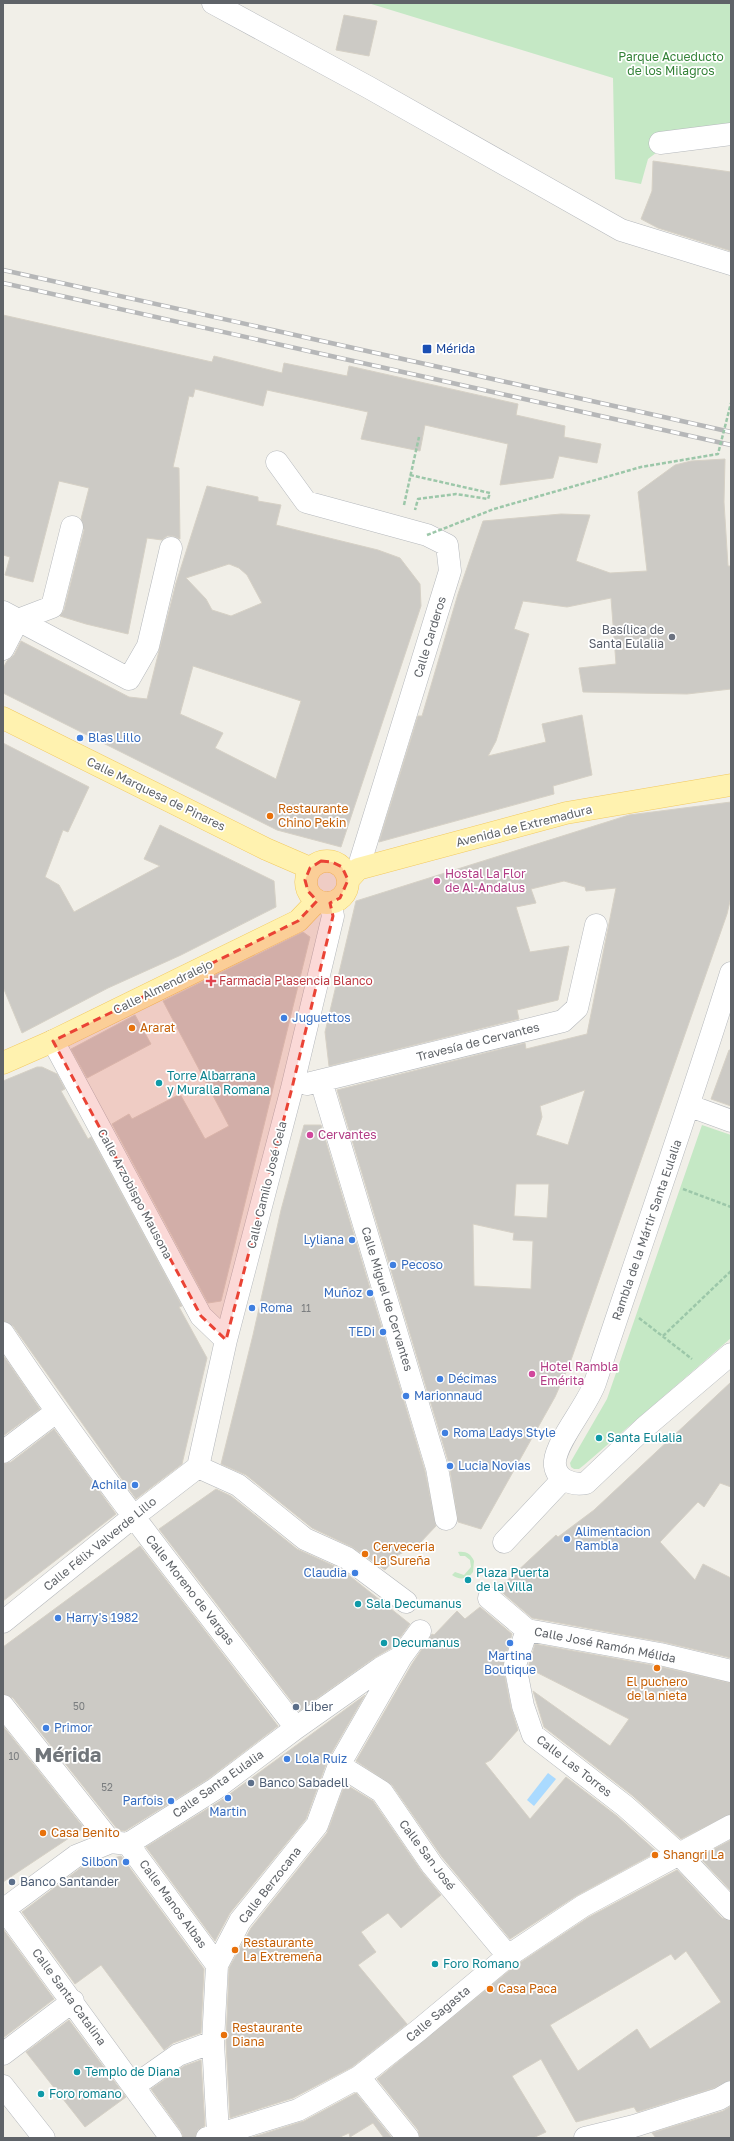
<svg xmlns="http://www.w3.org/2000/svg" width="734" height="2141" font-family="'Golos Text',sans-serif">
  <rect width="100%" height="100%" fill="#f1efe8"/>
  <!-- green -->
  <path fill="#c5e8c5" d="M368,3H731V124L682,133L648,159L641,184L615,179L613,78Z
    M702,1125L731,1135V1338L584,1465L579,1469H574L571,1467L570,1463L607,1399Z
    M458,1552C466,1551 471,1554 474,1561L473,1572C467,1580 459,1580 452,1575L455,1572L464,1575L471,1567L470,1560L465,1556H460Z"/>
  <!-- water -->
  <path fill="#aadaff" d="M548,1773L556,1779L534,1806L527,1800Z"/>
  <!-- building -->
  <path fill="#cccac5" stroke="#d6d1c6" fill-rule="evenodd" d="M344,15L377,21L369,56L336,50Z
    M653,161L731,172V251L658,228L641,219L652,191Z
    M3,315L212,362L214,356L282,373L284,363L347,376L349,366L518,404L516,415L565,426L564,437L601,444L597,463L559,456L553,478L500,485L508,444L425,425L420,451L361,439L368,412L267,390L263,406L195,389L193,397L189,396L173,467L179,468L180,539L173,536H167L162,540L147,538L128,634L86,624L60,616L64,610L84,530L81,519L89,488L59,481L33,582L5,575L10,557L3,555Z
    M725,459L724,502L728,566H731V689L687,694L583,692L579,668L616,664L611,598L567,607L523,601L514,629L529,634L496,741L488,756L546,742L542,724L582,715L592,775L553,786L554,794L379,842L418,716H422L458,594L483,521L561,514L590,515L576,561L610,573L647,571L638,492L675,465L691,461Z
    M207,486L258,497V501L281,505L276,525L378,550L400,558L420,584L421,606L341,847L277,830L3,693V668L7,661L14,655L21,641L129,697L147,699L176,583ZM229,564L239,568L247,575L262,603L231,616L212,610L206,599L186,578ZM193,666L301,701L276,779L215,748L223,733L180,714Z
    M3,743L89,787L68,832L63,830L45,877L59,885L74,912L160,866L144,859L160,825L274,881L276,907L181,955L108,988L22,1033L3,987Z
    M731,802V897L727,914L570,1363L555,1397L481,1529L458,1522L449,1464L337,1090L525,1043L526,1049L587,1034L616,888L586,891L585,887L564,881L531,889L536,903L516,907L530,952L569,946L558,1000L517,1010L519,1019L329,1066L325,1032L356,901L629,815ZM585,1090L568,1145L536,1135L542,1117L540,1106ZM516,1184H549L547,1218L514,1216ZM473,1224L514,1233L513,1240L533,1241L531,1289L474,1286Z
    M303,932L310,937L221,1301L208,1303L112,1124L129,1114L132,1119L180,1094L205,1139L229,1126L163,1001Z
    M135,1015L151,1044L87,1078L71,1049Z
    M729,1050H731V1106L711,1099Z
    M37,1067H42L57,1074L65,1089L61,1091L88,1139L91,1137L182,1306L179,1307L207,1358L182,1464L136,1499L13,1326L3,1321V1081Z
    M304,1125H321L425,1471L436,1526L419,1544L398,1555L385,1570L352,1547L312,1528L246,1475L221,1464L253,1335L281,1210Z
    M3,1355L40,1409L3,1436Z
    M731,1382V1487L720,1483L704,1507L698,1502L660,1542L695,1580L703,1564L731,1578V1658L663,1642L532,1618L498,1589L556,1535L558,1537L594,1510Z
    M54,1429L116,1514L3,1601V1464L11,1462Z
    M216,1489L231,1496L297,1549L341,1569L410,1624L393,1647L374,1658L299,1711L159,1529Z
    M140,1546L278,1726L208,1779L125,1831L118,1830L13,1698L3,1694V1647Z
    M480,1607L512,1634L503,1667L511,1708L518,1730L491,1760L485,1763L530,1819L566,1777L617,1816L657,1852L576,1896L510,1939L442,1857L392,1785L356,1761L412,1664L432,1634L434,1635L457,1611L465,1619Z
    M535,1644L657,1666L731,1683V1814L681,1839L633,1796L544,1727L533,1691L610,1746L629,1719L528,1668Z
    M365,1695L328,1759L306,1819L230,1913L215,1941L146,1847L223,1799Z
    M3,1726L84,1828L3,1882Z
    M345,1784L373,1801L422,1872L441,1895L401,1928L388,1913L361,1932L376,1952L358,1965L407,2024L352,2067L293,2098L230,2118L226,2042L229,1968L251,1928L327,1833Z
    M731,1840V1891L699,1857Z
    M121,1856L204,1969L201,2033L173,2043L164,2050L101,1965L75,1984L22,1912L82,1867Z
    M677,1870L722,1918L731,1921V2080L714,2088L637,2112L634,2107L576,2122L541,2059L512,2076L546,2132L533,2138H420L418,2130L377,2079L515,1966L589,1917ZM686,1951L721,2002L650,2049L637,2029L578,2071L550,2025L671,1954L675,1960Z
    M3,1929L54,1999L3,2038Z
    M69,2020L126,2097L85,2127L26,2052Z
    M201,2060L205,2126L198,2130L195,2138H183L181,2131L151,2089L184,2066Z
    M356,2093L392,2138H384L373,2123L350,2137L349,2133L338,2138H250L304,2121Z
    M731,2106V2138H656L652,2133L723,2111Z"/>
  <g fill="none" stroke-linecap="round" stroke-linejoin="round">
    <!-- minor casing -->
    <g stroke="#b5b8bc" stroke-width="23">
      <path id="minor" d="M213,3L368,87L621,230L731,264
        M660,143L731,134
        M277,462L306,502L427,535L447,545L450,571L358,869
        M3,612L129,679L148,646L171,548
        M3,649L18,620L52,607L72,527
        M731,973C688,1111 640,1247 595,1383C587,1406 557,1440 555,1461C553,1479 573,1486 586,1483L644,1428L731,1354
        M53,1041L201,1316L226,1340
        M321,1081L437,1468L446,1519
        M307,1084L563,1021L577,1008L596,925
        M690,1106L731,1121
        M3,1333C94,1470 196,1598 296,1728
        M3,1452L56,1412
        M198,1467L226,1340L292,1088L333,916L330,903
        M198,1467L238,1485L305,1539L347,1558L406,1602
        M504,1542L563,1479
        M489,1598L527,1630L660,1654L731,1671
        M3,1622L133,1517L198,1467
        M527,1630L515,1665L523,1706L533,1735L625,1806L679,1854L731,1909
        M3,1706L111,1842
        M339,1765L382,1792L432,1865L508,1956
        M128,1844L217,1965
        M4,1909L171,2138
        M3,1910L76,1856L111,1842L128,1844L215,1789L296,1728L381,1668L401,1657L420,1631
        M3,2054L73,2001
        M359,2077L408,2138
        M3,2086L44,2138
        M134,2086L178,2055L213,2042
        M218,2134L213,2042L217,1965L240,1921L317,1825L339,1765L401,1657
        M207,2138L298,2110L359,2077L419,2030L508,1956L583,1906L731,1826
        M585,2138L634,2126L719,2099L731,2092"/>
    </g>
    <!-- major casing -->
    <g stroke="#f2c960" stroke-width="23">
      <path id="major" d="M3,718L266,849L310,868
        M306 882a21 21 0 1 1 42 0a21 21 0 1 1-42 0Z
        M348,880L358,869L566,813L731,785
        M3,1063L53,1041L298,921L317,901"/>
    </g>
    <!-- path -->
    <path stroke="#9cc7a9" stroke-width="2.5" stroke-dasharray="4 2" stroke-linecap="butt" d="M410,475L490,493L488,499L456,494L418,499L415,510
      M404,505L419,437
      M683,1189L731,1207
      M639,1318L692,1359
      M663,1336L731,1271"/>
    <!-- minor -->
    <use href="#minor" stroke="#fff" stroke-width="22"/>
    <!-- major -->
    <use href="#major" stroke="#fff2af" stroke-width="22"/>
    <!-- rail casing -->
    <g stroke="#b6b7b8" stroke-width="4.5">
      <path id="rail" d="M3,270L731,432
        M3,283L731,445"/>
    </g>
    <!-- rail -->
    <use href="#rail" stroke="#fff" stroke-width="3" stroke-dasharray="9" stroke-linecap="butt"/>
    <!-- path-bridge -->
    <path stroke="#9cc7a9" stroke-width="2.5" stroke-dasharray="4 2" stroke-linecap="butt" d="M427,535L494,509L641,467L718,454L731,403"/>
  </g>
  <!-- marked area -->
  <path fill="#ea4335" fill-opacity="0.2" stroke="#ea4335" stroke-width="3" stroke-dasharray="8 5" stroke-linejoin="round" d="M321,861L332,862L342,867L348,880L340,898L330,903L333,916L292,1088L226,1340L201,1316L53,1041L298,921L317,901L308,891L305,880L310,868Z"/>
  <!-- markers -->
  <rect fill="#1a4fb4" stroke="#fff" stroke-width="1.5" x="422" y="344" width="10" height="10" rx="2"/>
  <circle fill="#6b7280" stroke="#fff" stroke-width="1.5" cx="672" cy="637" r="4"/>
  <g fill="#3f7fe0" stroke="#fff" stroke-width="1.5">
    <circle cx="80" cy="738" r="4"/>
    <circle cx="284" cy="1018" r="4"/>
    <circle cx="352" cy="1240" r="4"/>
    <circle cx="393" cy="1265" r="4"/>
    <circle cx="370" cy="1293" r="4"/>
    <circle cx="252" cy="1308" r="4"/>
    <circle cx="383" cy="1332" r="4"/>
    <circle cx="440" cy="1379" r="4"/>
    <circle cx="406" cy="1396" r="4"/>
    <circle cx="445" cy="1433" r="4"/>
    <circle cx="450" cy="1466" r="4"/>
    <circle cx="135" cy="1485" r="4"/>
    <circle cx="567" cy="1539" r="4"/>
    <circle cx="355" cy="1573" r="4"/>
    <circle cx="58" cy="1618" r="4"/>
    <circle cx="510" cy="1643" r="4"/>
    <circle cx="46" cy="1728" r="4"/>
    <circle cx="287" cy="1759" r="4"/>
    <circle cx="228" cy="1798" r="4"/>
    <circle cx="171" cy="1801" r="4"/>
    <circle cx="126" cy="1862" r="4"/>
  </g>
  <g fill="#e8710a" stroke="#fff" stroke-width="1.5">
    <circle cx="270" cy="816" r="4"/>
    <circle cx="132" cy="1028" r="4"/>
    <circle cx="365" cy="1554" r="4"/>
    <circle cx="657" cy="1668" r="4"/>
    <circle cx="43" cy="1833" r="4"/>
    <circle cx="655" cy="1855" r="4"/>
    <circle cx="235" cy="1950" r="4"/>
    <circle cx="490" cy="1989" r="4"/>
    <circle cx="224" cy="2035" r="4"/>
  </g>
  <g fill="#d1479c" stroke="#fff" stroke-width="1.5">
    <circle cx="437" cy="881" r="4"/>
    <circle cx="310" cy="1135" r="4"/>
    <circle cx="532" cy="1374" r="4"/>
  </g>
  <path fill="#e0444e" stroke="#fff" stroke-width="1.5" d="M209 975h4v4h4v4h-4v4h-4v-4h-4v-4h4z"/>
  <g fill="#0f9aa8" stroke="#fff" stroke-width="1.5">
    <circle cx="159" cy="1083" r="4"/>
    <circle cx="599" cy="1438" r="4"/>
    <circle cx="468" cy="1580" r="4"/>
    <circle cx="358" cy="1604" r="4"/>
    <circle cx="384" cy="1643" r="4"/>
    <circle cx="435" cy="1964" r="4"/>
    <circle cx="77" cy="2072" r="4"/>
    <circle cx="41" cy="2094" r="4"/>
  </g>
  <g fill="#5c6f8a" stroke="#fff" stroke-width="1.5">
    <circle cx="296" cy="1707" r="4"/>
    <circle cx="251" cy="1783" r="4"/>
    <circle cx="12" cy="1882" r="4"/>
  </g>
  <g text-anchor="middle" stroke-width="3.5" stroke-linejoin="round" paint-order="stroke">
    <!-- number labels -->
    <g font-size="10" fill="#7a7d7f">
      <text x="306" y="1312">11</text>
      <text x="79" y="1710">50</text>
      <text x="14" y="1760">10</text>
      <text x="107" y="1791">52</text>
    </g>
    <!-- park labels -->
    <g font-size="12" fill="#348238" stroke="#fff">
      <text x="671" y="61">Parque Acueducto<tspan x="671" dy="14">de los Milagros</tspan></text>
    </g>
    <!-- transit labels -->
    <g font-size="12" fill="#164399" stroke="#fff" text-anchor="start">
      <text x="436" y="353">Mérida</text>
    </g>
    <!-- worship labels -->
    <g font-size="12" fill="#5b616d" stroke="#fff" text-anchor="end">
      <text x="664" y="634">Basílica de<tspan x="664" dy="14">Santa Eulalia</tspan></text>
    </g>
    <!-- street labels -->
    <g font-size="12" fill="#5f6368" stroke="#fff">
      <text transform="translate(430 637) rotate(-73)" y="4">Calle Carderos</text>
      <text transform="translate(156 794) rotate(26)" y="4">Calle Marquesa de Pinares</text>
      <text transform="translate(524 826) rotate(-14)" y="4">Avenida de Extremadura</text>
      <text transform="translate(163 987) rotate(-26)" y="4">Calle Almendralejo</text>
      <text transform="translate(478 1042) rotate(-14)" y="4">Travesía de Cervantes</text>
      <text transform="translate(267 1185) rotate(-76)" y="4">Calle Camilo José Cela</text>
      <text transform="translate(135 1194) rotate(62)" y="4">Calle Arzobispo Mausona</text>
      <text transform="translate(647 1230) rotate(-71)" y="4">Rambla de la Mártir Santa Eulalia</text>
      <text transform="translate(387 1299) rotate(73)" y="4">Calle Miguel de Cervantes</text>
      <text transform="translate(100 1544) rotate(-39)" y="4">Calle Félix Valverde Lillo</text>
      <text transform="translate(190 1590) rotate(52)" y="4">Calle Moreno de Vargas</text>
      <text transform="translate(605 1645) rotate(11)" y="4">Calle José Ramón Mélida</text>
      <text transform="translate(574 1766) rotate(38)" y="4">Calle Las Torres</text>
      <text transform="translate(218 1784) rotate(-35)" y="4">Calle Santa Eulalia</text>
      <text transform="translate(427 1855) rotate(53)" y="4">Calle San José</text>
      <text transform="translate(270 1885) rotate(-52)" y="4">Calle Berzocana</text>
      <text transform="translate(173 1904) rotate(54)" y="4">Calle Manos Albas</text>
      <text transform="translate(69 1997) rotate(54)" y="4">Calle Santa Catalina</text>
      <text transform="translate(438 2014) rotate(-40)" y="4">Calle Sagasta</text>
    </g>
    <!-- shop labels -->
    <g font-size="12" fill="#366cbe" stroke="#fff" text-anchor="start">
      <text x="88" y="742">Blas Lillo</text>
      <text x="292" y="1022">Juguettos</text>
      <text x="344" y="1244" text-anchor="end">Lyliana</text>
      <text x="401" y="1269">Pecoso</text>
      <text x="362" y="1297" text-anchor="end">Muñoz</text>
      <text x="260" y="1312">Roma</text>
      <text x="375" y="1336" text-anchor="end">TEDi</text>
      <text x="448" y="1383">Décimas</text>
      <text x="414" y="1400">Marionnaud</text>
      <text x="453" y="1437">Roma Ladys Style</text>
      <text x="458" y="1470">Lucia Novias</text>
      <text x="127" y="1489" text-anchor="end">Achila</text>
      <text x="575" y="1536">Alimentacion<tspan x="575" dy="14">Rambla</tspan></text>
      <text x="347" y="1577" text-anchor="end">Claudia</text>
      <text x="66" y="1622">Harry's 1982</text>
      <text x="510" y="1660" text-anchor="middle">Martina<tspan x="510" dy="14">Boutique</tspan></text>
      <text x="54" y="1732">Primor</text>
      <text x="295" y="1763">Lola Ruiz</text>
      <text x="163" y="1805" text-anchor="end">Parfois</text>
      <text x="228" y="1816" text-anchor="middle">Martin</text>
      <text x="118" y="1866" text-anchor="end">Silbon</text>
    </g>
    <!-- food labels -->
    <g font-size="12" fill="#c56008" stroke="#fff" text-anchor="start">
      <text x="278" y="813">Restaurante<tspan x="278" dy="14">Chino Pekin</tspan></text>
      <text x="140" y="1032">Ararat</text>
      <text x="373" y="1551">Cerveceria<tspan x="373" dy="14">La Sureña</tspan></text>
      <text x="657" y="1686" text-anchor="middle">El puchero<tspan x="657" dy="14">de la nieta</tspan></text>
      <text x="51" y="1837">Casa Benito</text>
      <text x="663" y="1859">Shangri La</text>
      <text x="243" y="1947">Restaurante<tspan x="243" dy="14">La Extremeña</tspan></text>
      <text x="498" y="1993">Casa Paca</text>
      <text x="232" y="2032">Restaurante<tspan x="232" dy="14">Diana</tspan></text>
    </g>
    <!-- hotel labels -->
    <g font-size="12" fill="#b23c85" stroke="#fff" text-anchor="start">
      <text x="445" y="878">Hostal La Flor<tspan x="445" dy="14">de Al-Andalus</tspan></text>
      <text x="318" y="1139">Cervantes</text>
      <text x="540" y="1371">Hotel Rambla<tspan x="540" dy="14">Emérita</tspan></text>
    </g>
    <!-- health labels -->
    <g font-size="12" fill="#be3a42" stroke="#fff" text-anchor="start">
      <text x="219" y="985">Farmacia Plasencia Blanco</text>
    </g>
    <!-- culture labels -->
    <g font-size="12" fill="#0d838f" stroke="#fff" text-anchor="start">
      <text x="167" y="1080">Torre Albarrana<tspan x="167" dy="14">y Muralla Romana</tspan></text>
      <text x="607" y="1442">Santa Eulalia</text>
      <text x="476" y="1577">Plaza Puerta<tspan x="476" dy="14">de la Villa</tspan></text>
      <text x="366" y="1608">Sala Decumanus</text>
      <text x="392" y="1647">Decumanus</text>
      <text x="443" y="1968">Foro Romano</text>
      <text x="85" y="2076">Templo de Diana</text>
      <text x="49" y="2098">Foro romano</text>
    </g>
    <!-- service labels -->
    <g font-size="12" fill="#4e5e75" stroke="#fff" text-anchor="start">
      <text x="304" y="1711">Liber</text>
      <text x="259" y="1787">Banco Sabadell</text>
      <text x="20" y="1886">Banco Santander</text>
    </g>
    <!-- town labels -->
    <g font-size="20" font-weight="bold" fill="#70757a" stroke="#fff">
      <text x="68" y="1762">Mérida</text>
    </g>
  </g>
  <!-- border -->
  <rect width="734" height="2141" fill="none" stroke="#5f6368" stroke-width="8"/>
</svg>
